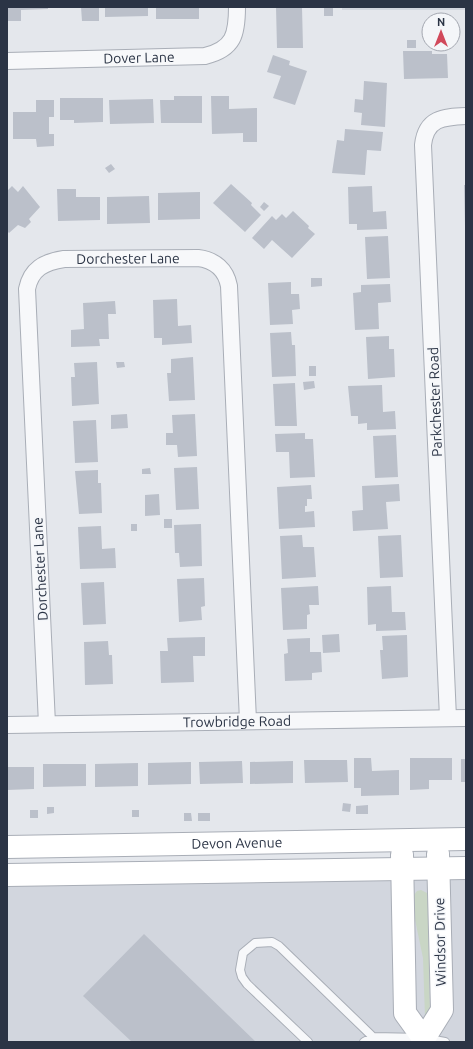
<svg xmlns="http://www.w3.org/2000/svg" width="473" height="1049" font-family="Ubuntu,sans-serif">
  <rect width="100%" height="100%" fill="#e4e7ec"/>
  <!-- built -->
  <path fill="#d2d6de" d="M342,7H466V10H342Z
    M466,877V1042H7V886Z"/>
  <!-- green -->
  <path fill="#c9d6c5" d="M421,890L427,893L428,896L430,1016L425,1018L423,958L414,915V895L417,891Z"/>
  <!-- building -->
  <path fill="#bbc0ca" d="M7,7H48V9L21,10V21H7Z
    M81,7H99V21H82Z
    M105,7H148V16L105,17Z
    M156,7H199V19H156Z
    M276,7H302L303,48H277Z
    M324,8H333V16H324Z
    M407,40H416V48H407Z
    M403,51H432V54H447L448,78L404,79Z
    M273,55L290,61L289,65L307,71L295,105L273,98L281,76L267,72Z
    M364,81L387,83L385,127L361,125L362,113L354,112L355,99L363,100Z
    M174,96H202V123H161L160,100H174Z
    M211,96H229V109L257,108V142H243V133L212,134Z
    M60,98H103V122L74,123V120H60Z
    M153,99L154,123L110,124L109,100Z
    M36,100H54V117H49V134H54V146L37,147L36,139H13V112H36Z
    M345,129L383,132L381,151L367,150L365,175L332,173L337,140L344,141Z
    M111,164L115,169L109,173L105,168Z
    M231,184L252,203L251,205L261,215L245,232L213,203Z
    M464,185H466V226H465Z
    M12,186L18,192L23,186L40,207L29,219L31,222L25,228L18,225L9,233L7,231V191Z
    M372,186L373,212L386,211L387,229L357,230V224H349L348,187Z
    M57,189H76V197H100V220L58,221Z
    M200,192V219L158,220V193Z
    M149,196L150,223L107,224V197Z
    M264,202L269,206L264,211L260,207Z
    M293,211L309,226L308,228L315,234L292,258L272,240L264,249L252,238L272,216L276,220L282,214L286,218Z
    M388,236L390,278L367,279L365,237Z
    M311,278H322V286L311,287Z
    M291,282V294H299L300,309L292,310L293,324L270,325L268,283Z
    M390,284L391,302L378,303L379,329L355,330L353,293L361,292V285Z
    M177,299L178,326L191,325L192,343L162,345V338H154L153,300Z
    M115,301L116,314H108L109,339H99L100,346L71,347V330L84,329L83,303Z
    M291,332L292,345H295L296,376L272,377L270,333Z
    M389,336V349H394L395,377L368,379L366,337Z
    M193,357L195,400L169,401L167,373H171V359Z
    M97,362L99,404L72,406L71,377H75L74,363Z
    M116,362H124L125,367L117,368Z
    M309,366H316V376H309Z
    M314,381L315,388L304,390L303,382Z
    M295,383L297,426H275L273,384Z
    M382,385L383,412L395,411L396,429L367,430V423L358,424V416H351L348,386Z
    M127,414L128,428L111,429V415Z
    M195,414L197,456L178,457L177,445H166V433H173L172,415Z
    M96,420L98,462L75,463L73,421Z
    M305,433V439H313L315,477L290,478L289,452H276L275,434Z
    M396,435L398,477L375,478L373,436Z
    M197,467L199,509L176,510L174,468Z
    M150,468L151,474H142V469Z
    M98,470V483H101L102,513L79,514L75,471Z
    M399,484L400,501L386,502L388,529L353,531L352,511L363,510L362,486Z
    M311,485L312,499H307V506H305V512L314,511L315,527L279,529L277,487Z
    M159,494L160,515L145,516V495Z
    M164,519H172V528H164Z
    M131,524H137V531H131Z
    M201,524L202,566L180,567L179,553H175L174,525Z
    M101,526L102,549L115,548L116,568L80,569L78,527Z
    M302,535L303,547H314L316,577L282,579L280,536Z
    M401,535L403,577L380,578L378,536Z
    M204,578L205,606L201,607L202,620L179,622L177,579Z
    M104,582L106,624L83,625L81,583Z
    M318,586L319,605H309L310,614L307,615V629L283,630L281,588Z
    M391,586L392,612H405L406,630L376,631V624L368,625L367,587Z
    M339,634L340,652L323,653L322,635Z
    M407,635L408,677L382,679L380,650H383L382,636Z
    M205,637V656H193L194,682L161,683L160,651H168L167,638Z
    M310,638V652H321L322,672L312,673V680L285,681L284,654L288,653L287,639Z
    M108,641L109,655H112L113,684L85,685L84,642Z
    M354,758H371L372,771L399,770V795L361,796V788H354Z
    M410,758H452V780H429V789L410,790Z
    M461,759H466V782H461Z
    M304,760H347L348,782L305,783Z
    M242,761L243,783L200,784L199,762Z
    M293,761V783L250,784V762Z
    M191,762V784L148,785V763Z
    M138,763V786L95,787V764Z
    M43,764H86V786L43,787Z
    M7,767H34V789L7,790Z
    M343,803L351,804L350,812L342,811Z
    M368,805V814H356V806Z
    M47,807H54V813L47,814Z
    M30,810H38V818H30Z
    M132,810H139V817H132Z
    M184,813H191L192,821H184Z
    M198,813H210V821H198Z
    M144,934L256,1042H132L83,996Z"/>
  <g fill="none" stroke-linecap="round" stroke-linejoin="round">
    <!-- lane casing -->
    <g stroke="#a9aeb7" stroke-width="10">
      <path id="lane" d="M308,1042L247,984L242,977L240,970L243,953L255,943L272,942L279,946L373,1037
        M364,1042L373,1037L423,1038L445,1042"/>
    </g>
    <!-- street casing -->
    <g stroke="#a9aeb7" stroke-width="18">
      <g id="street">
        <path id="s1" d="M7,61L205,56C234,49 237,34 237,7"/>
        <path d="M448,718L423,145C426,118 443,117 466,116"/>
        <path id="s2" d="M47,724L27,289C31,269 44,262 64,259L198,258C215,260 226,270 229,286L248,721"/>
        <path id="s3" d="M7,725L466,718"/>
      </g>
    </g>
    <!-- secondary casing -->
    <g stroke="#a9aeb7" stroke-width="24">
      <g id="secondary">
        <path id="s4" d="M7,847L466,839"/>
        <path d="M402,855L405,1013L423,1038"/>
        <path d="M7,875L466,868"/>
        <path d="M422,1042L442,1010L438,854"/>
      </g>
    </g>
    <!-- lane -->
    <use href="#lane" stroke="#f7f8fa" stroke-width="8"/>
    <!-- street -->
    <use href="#street" stroke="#f7f8fa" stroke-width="16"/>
    <!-- secondary -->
    <use href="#secondary" stroke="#fff" stroke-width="22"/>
  </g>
  <g text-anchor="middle" stroke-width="3" stroke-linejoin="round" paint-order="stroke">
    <!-- street labels -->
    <g font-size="14" fill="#2b3445" stroke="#f4f6f9">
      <text dy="5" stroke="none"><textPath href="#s1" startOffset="132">Dover Lane</textPath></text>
      <text dy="5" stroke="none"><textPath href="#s2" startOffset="551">Dorchester Lane</textPath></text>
      <text transform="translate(435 402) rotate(-92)" y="5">Parkchester Road</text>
      <text transform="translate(40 569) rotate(-93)" y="5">Dorchester Lane</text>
      <text dy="5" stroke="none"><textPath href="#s3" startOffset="230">Trowbridge Road</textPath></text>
      <text dy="5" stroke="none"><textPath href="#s4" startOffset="230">Devon Avenue</textPath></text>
      <text transform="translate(440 942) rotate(-91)" y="5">Windsor Drive</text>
    </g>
  </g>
  <!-- border -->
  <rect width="473" height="1049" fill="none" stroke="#2b3445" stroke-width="16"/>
  <!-- north arrow -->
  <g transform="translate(441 32)"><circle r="19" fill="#f4f6f9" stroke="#a4a8b1"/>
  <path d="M0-3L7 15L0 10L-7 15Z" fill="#d1495b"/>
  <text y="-6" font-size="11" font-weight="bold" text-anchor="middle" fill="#2b3445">N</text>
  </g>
</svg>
